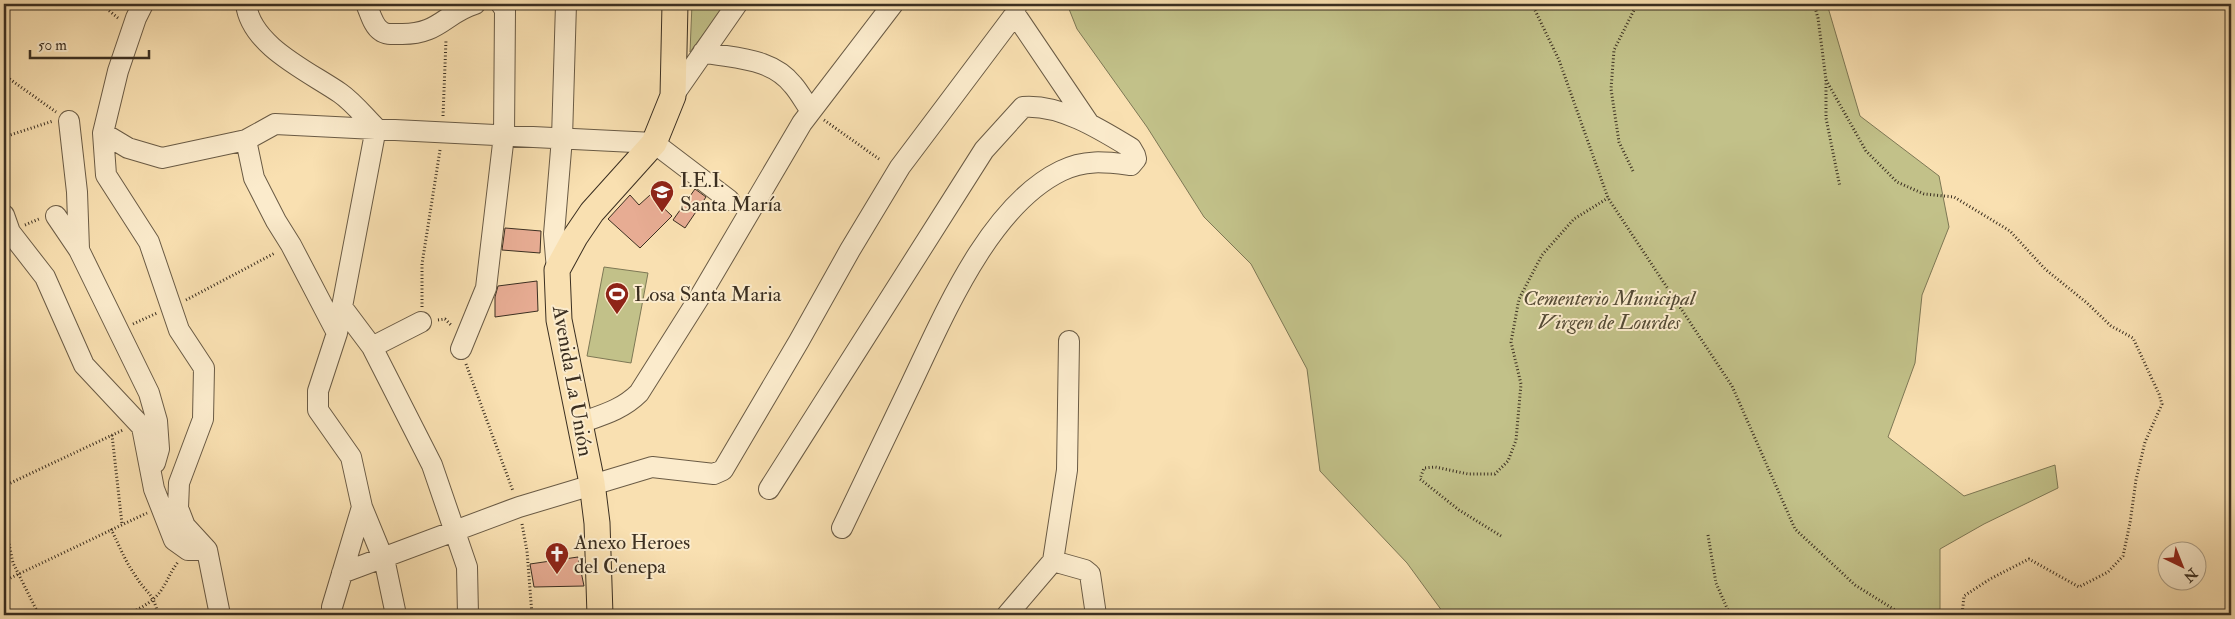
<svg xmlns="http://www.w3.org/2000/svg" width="2235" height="619" font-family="'IM FELL Double Pica',serif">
  <rect width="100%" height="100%" fill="#f9e0b1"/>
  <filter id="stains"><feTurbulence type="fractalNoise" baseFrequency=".004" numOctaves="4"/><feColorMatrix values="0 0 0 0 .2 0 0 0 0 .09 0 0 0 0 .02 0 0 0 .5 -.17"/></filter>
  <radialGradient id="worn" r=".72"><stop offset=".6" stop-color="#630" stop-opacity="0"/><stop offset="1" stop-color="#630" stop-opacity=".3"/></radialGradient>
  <!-- green -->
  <path fill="#c2c189" stroke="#7e7855" d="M692,4H726L690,52Z
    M1067,4H1827L1860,116L1939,176L1949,227L1922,295L1915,363L1888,437L1964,496L2055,465L2058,488L1984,524L1940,549V615H1445L1407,563L1320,471L1307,369L1251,264L1204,217L1147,127L1077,29Z
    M604,267L648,273L631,363L587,356Z"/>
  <!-- building -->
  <path fill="#e7ac93" stroke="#3b2f21" d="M695,189L706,197L685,228L673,220Z
    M630,195L639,205L650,195L672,216L640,248L608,219Z
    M505,228L541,231L540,253L502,250Z
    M537,281L538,311L495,317V297L498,286Z
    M578,557L584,586L534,587L530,564Z"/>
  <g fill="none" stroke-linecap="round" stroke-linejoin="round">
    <!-- minor casing -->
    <g stroke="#6a5b45" stroke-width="22">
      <path id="minor" d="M143,4L136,18L118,71L103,133L106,175L149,242L179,330L204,368L203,419L179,483L178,508L185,526L207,550L220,615
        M246,4C251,46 308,71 340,93C353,102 364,116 376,128L337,333L318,391V410L351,457L362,507L332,607V615
        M366,4C370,12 373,26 381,31C386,35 394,34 400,34C439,35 445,13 475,4
        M1015,14L1088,122
        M703,52C734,59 771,57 793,85C800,93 805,103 811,111
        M673,96L737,4
        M69,121L77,192L79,249
        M103,133L128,148L162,158L246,140L275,124L654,143L729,200
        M246,140L254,178L276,221L291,245L337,333
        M4,215L10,232L45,277L84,365L142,427L154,489L174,540L188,550H207
        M56,216L79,250L149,393L157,421L159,449L155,463
        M557,270L554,234L562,138L566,4
        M342,307L372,347L432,465L467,567L468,615
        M372,347L421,322
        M461,349L486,288L504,135L505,10L501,4
        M580,423C602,415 622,410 639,393L699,298L802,123L893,4
        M769,489L984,150L1023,107C1060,104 1100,129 1131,148L1135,155L1136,159L1131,165C1106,162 1085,159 1061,171C989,206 944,315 911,384C888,432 865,480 842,528
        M362,507L385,563L396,615
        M1053,561L1085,570L1090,574L1096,615
        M342,573L519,507L652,467L714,474L723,470L799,341L850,250L900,167L1015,14L1016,4
        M1007,615L1053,561L1067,470L1069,341"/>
    </g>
    <!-- major casing -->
    <g stroke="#3b2f21" stroke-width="27">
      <path id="major" d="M600,615L597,523L592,483L559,320L557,270L575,237L592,212L654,143L673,96L675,4"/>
    </g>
    <!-- path -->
    <path stroke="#3b2f21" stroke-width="3" stroke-dasharray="1 2.5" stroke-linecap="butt" d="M101,4L118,18
      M1532,4L1559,60L1608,198L1732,386L1795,529L1855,585L1903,615
      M1814,4L1818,18L1826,80V118L1840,187
      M4,75L56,112
      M1826,80L1866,151L1897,182L1924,194L1954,197L2010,231L2045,269L2087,303L2111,326L2133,338L2159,394L2162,404L2145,442L2136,480L2130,523L2123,556L2108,572L2079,587L2029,559L1990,579L1964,596L1962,615
      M443,116L446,40
      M824,120L879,159
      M4,137L53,121
      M1633,171L1619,142L1611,89L1614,50L1637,4
      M25,225L39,219
      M186,300L275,253
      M422,307V264L440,150
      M438,320L445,319L451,325
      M133,324L157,313
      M466,364L513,491
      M112,435L122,524
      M4,486L123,430
      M4,520L13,563L39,615
      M522,524L527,551L532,615
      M111,529C119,545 125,561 135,575C146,594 153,591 158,615
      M1708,535L1716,583L1730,615
      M1501,536L1459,510L1420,479L1424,468L1435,467L1468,474H1495L1508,461L1516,440L1521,384L1511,342L1519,299L1542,255L1574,219L1608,198
      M4,581L147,513
      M127,615C140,608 154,602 162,589C168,580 171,571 178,562"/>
    <!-- minor -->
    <use href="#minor" stroke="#fbebcc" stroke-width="20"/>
    <!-- major -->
    <use href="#major" stroke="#f9e0b1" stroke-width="25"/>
  </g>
  <!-- icons -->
  <defs>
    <g id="school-pin" transform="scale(1.25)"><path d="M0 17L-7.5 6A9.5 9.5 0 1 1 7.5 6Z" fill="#8f2418" stroke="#fbebcc"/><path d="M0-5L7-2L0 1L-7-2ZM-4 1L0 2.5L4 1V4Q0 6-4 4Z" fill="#fff"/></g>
    <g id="stadium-pin" transform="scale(1.25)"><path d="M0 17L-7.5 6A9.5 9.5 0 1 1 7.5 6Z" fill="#8f2418" stroke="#fbebcc"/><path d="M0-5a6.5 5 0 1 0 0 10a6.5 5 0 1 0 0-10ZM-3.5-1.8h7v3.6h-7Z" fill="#fff"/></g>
    <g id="church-pin" transform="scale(1.25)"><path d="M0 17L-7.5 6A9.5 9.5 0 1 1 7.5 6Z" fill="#8f2418" stroke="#fbebcc"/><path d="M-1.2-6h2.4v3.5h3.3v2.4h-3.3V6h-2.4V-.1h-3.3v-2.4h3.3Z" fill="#fff"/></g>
  </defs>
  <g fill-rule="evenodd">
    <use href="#school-pin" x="662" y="192"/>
    <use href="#stadium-pin" x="617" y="294"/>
    <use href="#church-pin" x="557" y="554"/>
  </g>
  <g text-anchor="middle" stroke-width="4" stroke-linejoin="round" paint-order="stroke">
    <!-- poi labels -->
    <g font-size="21" fill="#3b2f21" stroke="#fbebcc" text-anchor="start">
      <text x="680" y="187">I.E.I.<tspan x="680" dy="24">Santa María</tspan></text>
      <text x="634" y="301">Losa Santa Maria</text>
      <text x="574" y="549">Anexo Heroes<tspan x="574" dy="24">del Cenepa</tspan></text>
    </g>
    <!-- park labels -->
    <g font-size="21" font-style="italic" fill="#564c36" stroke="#fbebcc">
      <text x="1609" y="305">Cementerio Municipal<tspan x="1609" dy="24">Virgen de Lourdes</tspan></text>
    </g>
    <!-- street labels -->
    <g font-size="21" fill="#3b2f21" stroke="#fbebcc">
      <text transform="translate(573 381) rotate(80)" y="7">Avenida La Unión</text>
    </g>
  </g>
  <!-- margin -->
  <rect width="2235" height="619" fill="none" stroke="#f9e0b1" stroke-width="20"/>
  <rect x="5" y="5" width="2225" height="609" fill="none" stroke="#3b2f21" stroke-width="2.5"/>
  <rect x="10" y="10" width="2215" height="599" fill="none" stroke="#3b2f21"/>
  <!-- north arrow -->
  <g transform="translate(2182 566) rotate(137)"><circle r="24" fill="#fbebcc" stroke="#aea088"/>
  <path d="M0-4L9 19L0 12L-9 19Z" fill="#8f2418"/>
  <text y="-8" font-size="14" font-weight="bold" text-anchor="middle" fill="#3b2f21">N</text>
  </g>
  <!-- scale -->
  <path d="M30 50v8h119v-8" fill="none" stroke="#3b2f21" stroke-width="2.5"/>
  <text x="38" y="50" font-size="15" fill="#3b2f21" stroke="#fbebcc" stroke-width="4" paint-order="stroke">50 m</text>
  <rect width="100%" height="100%" filter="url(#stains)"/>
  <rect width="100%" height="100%" fill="url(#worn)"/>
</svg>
